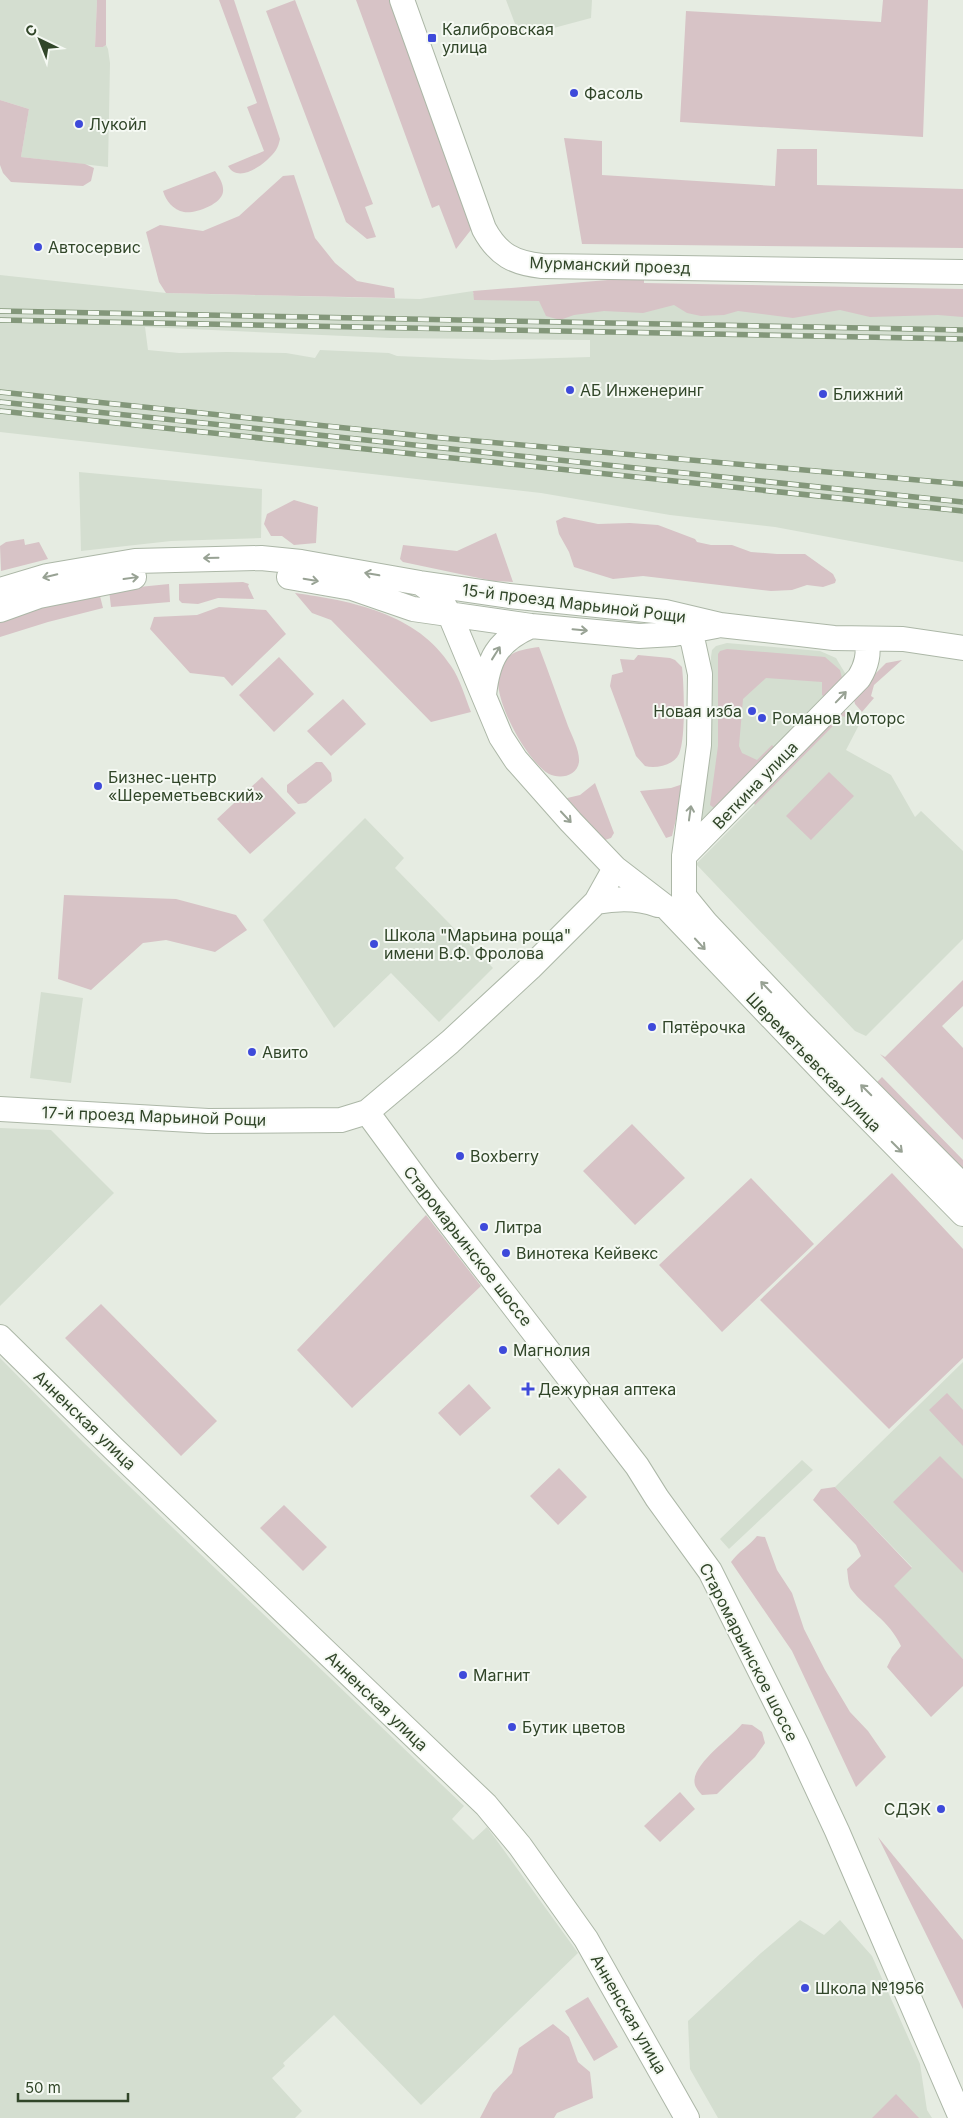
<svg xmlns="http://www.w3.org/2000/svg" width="963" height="2118" font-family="Inter,sans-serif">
  <rect width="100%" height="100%" fill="#e6ece2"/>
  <!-- built -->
  <path fill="#d4ded0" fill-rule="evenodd" d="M0,0H97L95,47H103L106,45L108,49L110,63L108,167L21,157L29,109L0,100Z
    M506,0H592L591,18L520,37Z
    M0,275L166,293L420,299L473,291V294L963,296V562L775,527L670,515L541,493L0,432ZM145,327L390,338L590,340V357L492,360L397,356L389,353L320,350L315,358L286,353L227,352L179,353L148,350Z
    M79,472L262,489L261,538L171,541L81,551Z
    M727,643L820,651L836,658L845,673V678L702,822L700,820L711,746V657L712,650L716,646Z
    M844,715L859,725L846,750L891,775L915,817L921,811L963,851V939L866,1036L855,1031L696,864Z
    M365,818L404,858L395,868L493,968L439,1022L391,973L334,1028L263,920Z
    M41,992L83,998L71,1083L30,1078Z
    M0,1128L51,1130L114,1193L0,1306Z
    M0,1358L83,1442L464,1806L452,1819L473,1840L487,1827L578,1953L421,2105L334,2015L283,2063L285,2066L272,2078L302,2111L295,2118H0Z
    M963,1362V1659L893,1586L912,1567L835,1487Z
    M802,1460L813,1470L729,1549L720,1539Z
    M800,1920L824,1935L840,1920L872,1956L920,2064L927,2110L932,2118H718L690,2069L688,2021L761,1953Z"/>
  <!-- green -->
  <path fill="#d7c3c6" d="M97,0H106V45L103,47H95Z
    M219,0H234L280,139C279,143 278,147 276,150C267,163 239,185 228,166L264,151L247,107L257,103Z
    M295,0L373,204L365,207L376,237L367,239L346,222L266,11Z
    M356,0H393L474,226L456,249L439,205L432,208Z
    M883,0H928L923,137L680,122L686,11L881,22Z
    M0,100L29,109L21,157L85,164L94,168L91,181L83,186L11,182L3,173L0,165Z
    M564,138L602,141V175L775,186L777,149H817V185L963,189V248L582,244Z
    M215,171C219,177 224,184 223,192C221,205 194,214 184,212C173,210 166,201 163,191Z
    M294,175L315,238L335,263L357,281L394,288L395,298L166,293L159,282L146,232L160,225L203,231L239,216L283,176Z
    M644,277V283L963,289V317L938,315L870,317L840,310L793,318L738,311L724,315L701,316L687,313L674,305L643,313L604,311L574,315L560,320L546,316L539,301L474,300L473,291Z
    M294,500L318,507L316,543L294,545L282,536H271L264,524L267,514Z
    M564,517L598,524L630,523L658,525L695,539L697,542L711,545H732L751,552L777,554H805L833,574L836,580L835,583L823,587L807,585L792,590L771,591L643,576L613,579L574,567L569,552L559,534L556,521Z
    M496,533L513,582L493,581L403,562L400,559L403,545L457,551Z
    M24,539L25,545L39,542L48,559L1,571L0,546L6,542Z
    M243,582L249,584L248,586L254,599L218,598L198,604L182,603L179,600V584Z
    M169,584L170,602L111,607L109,590Z
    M99,592L103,608L48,622L0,637V619Z
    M295,593C352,601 417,613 451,666C460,679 465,697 471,712L431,722L331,620L312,613Z
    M219,607L266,610L286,634L232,686L224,677L190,673L150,629L154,617L197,615Z
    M539,647C549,673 558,699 568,726C572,736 580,751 579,762C577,777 559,779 549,774C526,761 488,692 500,667C508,651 524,649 539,647Z
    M727,649L825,657L840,670L842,678L841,682L826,698L822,695V682L766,678L743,699L739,746L742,753L757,760L772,745L776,749L719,806L714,808L710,805L718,746V654L720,651Z
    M638,655L670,658L675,660L682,667C684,685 686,738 679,754C674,765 656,769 645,766L636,756L610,686L612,675L623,672L620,659L634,660Z
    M279,657L314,694L274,732L239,695Z
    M902,660L874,685L871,696L874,698L862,712L855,704L854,700L858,691L886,663Z
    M343,699L366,724L331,756L307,731Z
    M842,710L852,714L859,725L843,716L755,805L753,802Z
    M316,762H322L331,773L332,781L306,803L298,804L287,792V785Z
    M829,772L854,796L811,840L786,816Z
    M262,777L296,813L250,854L217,819Z
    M595,783L614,833L611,838L605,840L599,837L563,799L580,795Z
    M683,784L684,785L672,836L666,838L640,791L671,788Z
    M64,895L176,899L236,915L247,930L215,952L166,940L143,943L91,990L58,979Z
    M963,980V1006L942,1026L963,1048V1140L880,1054L885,1057Z
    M882,1077L963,1160V1172L876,1083Z
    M632,1124L685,1178L635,1225L583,1171Z
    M892,1173L963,1249V1358L889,1429L760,1300Z
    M751,1178L814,1244L722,1332L659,1265Z
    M426,1215L481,1286L352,1408L297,1350Z
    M101,1304L217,1421L181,1456L65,1338Z
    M469,1384L491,1408L460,1436L438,1413Z
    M947,1393L963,1410V1446L929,1410Z
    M940,1456L963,1479V1573L893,1502Z
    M559,1468L587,1497L558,1525L530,1496Z
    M835,1487L912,1568L894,1586L963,1659V1686L931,1717L887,1667L892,1657L901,1646C889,1620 867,1610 851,1589C848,1584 848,1575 847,1569L861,1556L856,1545L813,1500L821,1489Z
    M284,1505L327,1547L303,1571L260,1528Z
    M757,1536L765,1537L777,1570L792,1593L804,1629L825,1670L850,1712L868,1731L886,1757L856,1787L792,1651L731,1562C739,1551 749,1546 757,1536Z
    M742,1724L752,1725L762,1732L765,1743L755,1757L717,1794L702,1795C700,1793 696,1788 695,1785C689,1766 731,1738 742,1724Z
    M680,1792L695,1809L660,1842L644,1826Z
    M878,1837L963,1940V2009Z
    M588,1997L618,2047L594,2061L565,2011Z
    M553,2024L569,2037L578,2062L590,2072L593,2098L557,2113L554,2118H480L493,2093L512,2073L519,2048Z
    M896,2094L919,2118H872Z"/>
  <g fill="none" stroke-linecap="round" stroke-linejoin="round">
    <!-- secondary casing -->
    <g stroke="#acb7a7" stroke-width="26">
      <path id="secondary" d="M402,0L484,229C498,255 514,263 542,266L963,272
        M289,577L352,588L413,609L531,626L639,636L674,634L716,626
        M420,583C434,591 442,601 450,615L501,737L516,760L571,822L615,868L667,908L836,1085L963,1214
        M0,590L47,576L135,561L261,558L301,562L420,583L509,596L665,612L720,625L834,638L903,639L963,648
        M0,610L39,596L134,577
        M677,622L688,633L693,642L700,674L699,745L684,856V896L706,923L800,1022L963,1186
        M484,695C488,659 497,641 531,626
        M684,856L859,678C867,665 869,654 867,639
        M596,902C617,898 637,897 658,905
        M0,1109L208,1121L341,1120L367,1112L450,1042L530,968L596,902L615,868
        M367,1112L428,1195L637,1466L657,1498L710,1571L796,1743L837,1831L961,2118
        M0,1337L114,1449L486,1805L520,1846L586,1939L687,2118"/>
    </g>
    <!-- secondary -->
    <use href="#secondary" stroke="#fff" stroke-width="24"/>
    <!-- rail casing -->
    <g stroke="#83977a" stroke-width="5.5">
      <path id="rail" d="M0,311L963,330
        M0,320L963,339
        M0,392L442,438L963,484
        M0,402L963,502
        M0,411L963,511"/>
    </g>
    <!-- rail -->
    <use href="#rail" stroke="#f5f9f3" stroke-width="4" stroke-dasharray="11" stroke-linecap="butt"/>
  </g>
  <!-- one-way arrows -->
  <defs><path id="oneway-shaft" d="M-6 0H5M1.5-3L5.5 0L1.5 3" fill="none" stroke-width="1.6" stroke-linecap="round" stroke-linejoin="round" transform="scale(1.25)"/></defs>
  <g stroke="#98a294">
    <use href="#oneway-shaft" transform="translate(211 558) rotate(179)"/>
    <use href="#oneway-shaft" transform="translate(372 574) rotate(-170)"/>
    <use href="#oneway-shaft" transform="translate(50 576) rotate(167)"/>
    <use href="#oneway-shaft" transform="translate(131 578) rotate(-8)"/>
    <use href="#oneway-shaft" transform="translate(311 580) rotate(10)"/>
    <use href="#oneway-shaft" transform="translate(580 630) rotate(5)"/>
    <use href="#oneway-shaft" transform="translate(496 653) rotate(-58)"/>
    <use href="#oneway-shaft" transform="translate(841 697) rotate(-46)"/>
    <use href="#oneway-shaft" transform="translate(690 813) rotate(-82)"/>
    <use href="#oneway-shaft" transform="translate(566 817) rotate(47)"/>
    <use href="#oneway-shaft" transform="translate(700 944) rotate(47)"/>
    <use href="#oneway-shaft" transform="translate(766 987) rotate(-134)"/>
    <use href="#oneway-shaft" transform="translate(866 1090) rotate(-135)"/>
    <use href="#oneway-shaft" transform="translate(897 1147) rotate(45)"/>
  </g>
  <!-- markers -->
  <g fill="#3e4ada" stroke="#f5f9f3" stroke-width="2">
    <rect x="427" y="33" width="10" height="10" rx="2.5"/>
    <circle cx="574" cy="93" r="5"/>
    <circle cx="79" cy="124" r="5"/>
    <circle cx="38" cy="247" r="5"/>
    <circle cx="570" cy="390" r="5"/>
    <circle cx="823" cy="394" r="5"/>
    <circle cx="752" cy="711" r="5"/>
    <circle cx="762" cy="718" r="5"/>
    <circle cx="98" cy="786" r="5"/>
    <circle cx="374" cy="944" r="5"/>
    <circle cx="652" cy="1027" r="5"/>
    <circle cx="252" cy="1052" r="5"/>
    <circle cx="460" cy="1156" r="5"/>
    <circle cx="484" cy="1227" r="5"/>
    <circle cx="506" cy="1253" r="5"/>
    <circle cx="503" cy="1350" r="5"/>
    <path d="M525.5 1381.5h5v5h5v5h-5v5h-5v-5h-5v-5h5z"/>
    <circle cx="463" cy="1675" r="5"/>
    <circle cx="512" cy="1727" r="5"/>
    <circle cx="941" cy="1809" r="5"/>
    <circle cx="805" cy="1988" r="5"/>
  </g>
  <g text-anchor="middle" stroke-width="4" stroke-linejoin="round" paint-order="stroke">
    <!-- poi labels -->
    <g font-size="16" fill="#314629" stroke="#f5f9f3" text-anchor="start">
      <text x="442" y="35">Калибровская<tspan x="442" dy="18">улица</tspan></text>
      <text x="584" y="99">Фасоль</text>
      <text x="89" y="130">Лукойл</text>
      <text x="48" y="253">Автосервис</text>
      <text x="580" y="396">АБ Инженеринг</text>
      <text x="833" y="400">Ближний</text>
      <text x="742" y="717" text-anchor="end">Новая изба</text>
      <text x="772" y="724">Романов Моторс</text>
      <text x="108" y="783">Бизнес-центр<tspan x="108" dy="18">«Шереметьевский»</tspan></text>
      <text x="384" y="941">Школа "Марьина роща"<tspan x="384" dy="18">имени В.Ф. Фролова</tspan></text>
      <text x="662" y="1033">Пятёрочка</text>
      <text x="262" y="1058">Авито</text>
      <text x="470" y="1162">Boxberry</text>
      <text x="494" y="1233">Литра</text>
      <text x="516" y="1259">Винотека Кейвекс</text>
      <text x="513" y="1356">Магнолия</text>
      <text x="538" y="1395">Дежурная аптека</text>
      <text x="473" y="1681">Магнит</text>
      <text x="522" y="1733">Бутик цветов</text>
      <text x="931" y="1815" text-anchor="end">СДЭК</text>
      <text x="815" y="1994">Школа №1956</text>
    </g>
    <!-- street labels -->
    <g font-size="16" fill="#314629" stroke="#f5f9f3">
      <text transform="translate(610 265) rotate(2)" y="6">Мурманский проезд</text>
      <text transform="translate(574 603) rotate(7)" y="6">15-й проезд Марьиной Рощи</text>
      <text transform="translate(755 785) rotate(-46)" y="6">Веткина улица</text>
      <text transform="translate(814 1062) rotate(46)" y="6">Шереметьевская улица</text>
      <text transform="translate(154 1116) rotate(2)" y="6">17-й проезд Марьиной Рощи</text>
      <text transform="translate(468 1246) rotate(52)" y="6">Старомарьинское шоссе</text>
      <text transform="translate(85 1420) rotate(44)" y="6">Анненская улица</text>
      <text transform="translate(749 1652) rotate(63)" y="6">Старомарьинское шоссе</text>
      <text transform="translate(377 1701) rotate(44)" y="6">Анненская улица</text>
      <text transform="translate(629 2014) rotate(60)" y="6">Анненская улица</text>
    </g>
  </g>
  <!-- north arrow -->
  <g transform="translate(40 40) rotate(317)" stroke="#f5f9f3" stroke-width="4" paint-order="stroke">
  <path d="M0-4L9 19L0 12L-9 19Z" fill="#314629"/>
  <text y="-8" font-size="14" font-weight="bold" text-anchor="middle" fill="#314629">С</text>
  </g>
  <!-- scale -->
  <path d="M18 2093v8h110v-8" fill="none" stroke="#314629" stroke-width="2.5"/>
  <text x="25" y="2093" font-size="15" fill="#314629" stroke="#f5f9f3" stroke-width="4" paint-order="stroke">50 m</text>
</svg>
